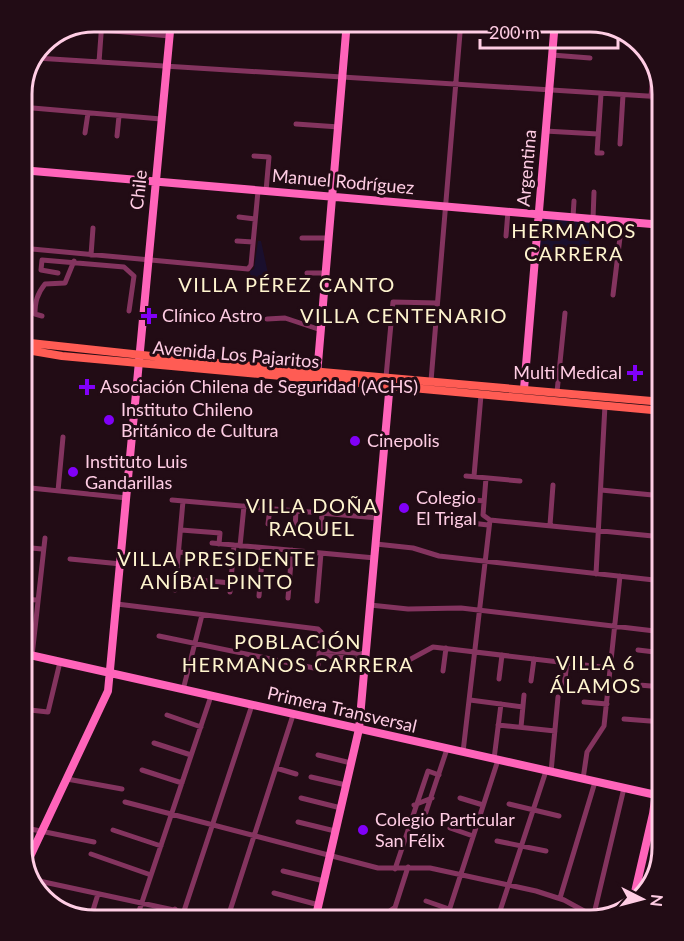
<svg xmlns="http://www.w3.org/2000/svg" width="684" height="941" font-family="Lato,sans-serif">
  <rect width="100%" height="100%" fill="#220c15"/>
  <!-- green -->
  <path fill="#1a0f2d" d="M542,218L591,222L588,255L540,251Z
    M258,241H261L269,278L251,281L250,271L254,269Z"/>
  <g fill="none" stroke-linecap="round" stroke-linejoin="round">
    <!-- street -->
    <path stroke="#84345f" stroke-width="5" d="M102,30L170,36
      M552,55L590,58
      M36,58L663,97
      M99,62L102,21
      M601,94L597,153H602
      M651,97L654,61
      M21,107L161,119
      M296,124L339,127
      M545,131L598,134
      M85,133L88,113
      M117,136L119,116
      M620,144L623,95
      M254,156L269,157L266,191
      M239,217L255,219
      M573,217L574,201
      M593,219L594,192
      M506,236L508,211
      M302,238H329
      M237,241L253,242
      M21,248L248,269L251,265L258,191
      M91,255L93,228
      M58,273L41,270L42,260L124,267L134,276L129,311
      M307,273H326
      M658,294L663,295
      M613,295L622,221
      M42,316L35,314C35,302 37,294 45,284L65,283L74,261
      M267,319L285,318L321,330
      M386,377L393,302L437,303
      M431,381L461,21
      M557,392L565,313
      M466,476L520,481
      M474,476L481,395
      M486,478L483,515L490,520
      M21,487L127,498
      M601,490L663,496
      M58,491L63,437
      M465,499L484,501
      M172,500L378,518
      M490,520L663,537
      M463,522L488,525
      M268,524L270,508
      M550,525L553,485
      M295,528L296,511
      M181,530L220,533L219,544
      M321,530L322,513
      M212,543L375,558
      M376,544L413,548L439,556L663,581
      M240,546L244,506
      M21,547L42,549
      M179,552L233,558
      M70,559L121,564
      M596,574L605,405
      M176,578L231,583
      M175,590L183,501
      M230,592L234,545
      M259,596L263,548
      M288,598L292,550
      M21,599L37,600
      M317,601L321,553
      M117,604L318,629L321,632L318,665L314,668L159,636
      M370,605L408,609L461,608L663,632
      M319,650L366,654
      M638,650L663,653
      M319,655L365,660
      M32,656L45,538
      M365,662L398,666L433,647L610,668
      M443,671L446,648
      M499,679L502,655
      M531,681L534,659
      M627,684L663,687
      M564,687L567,662
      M183,690L202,615
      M470,700L523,707
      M584,702L607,704
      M21,709L48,712L60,662
      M167,715L201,727
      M624,719L663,722
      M498,725L555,731
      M521,727L524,695
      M154,743L191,755
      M463,752L490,520
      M318,755L351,763
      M494,759L501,704
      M276,768L296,774
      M142,770L182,783
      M551,772L558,697
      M311,777L346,785
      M67,779L122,789
      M583,779L587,752L604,726L620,576
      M301,798L341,808
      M460,798L483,805
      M125,802L378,868H430L536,891L564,900L597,918
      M509,804L559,816
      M414,805L432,798
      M298,822L335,831
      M21,827L94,842
      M421,827L447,749
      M450,828L473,836
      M113,830L161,846
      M497,841L546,851
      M91,854L151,875
      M395,869L428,771L439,775
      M283,871L324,881
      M30,879L220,920
      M274,893L319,905
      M560,898L595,782
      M426,901L449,909
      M184,911L252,705
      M267,916L285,920
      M593,918L624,788
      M471,919L475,920
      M90,920L98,894
      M136,920L211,696
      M171,920L175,909
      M227,920L293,715
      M377,920L394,908
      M391,920L408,867
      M446,920L498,760
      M497,920L546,771"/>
    <!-- secondary -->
    <path stroke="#ff64ba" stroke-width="8" d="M21,170L663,225
      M317,375L347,21
      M524,389L555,21
      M21,653L656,795
      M26,865L108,691L171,21
      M632,905L653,814L663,743
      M315,920L359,729L390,382"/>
    <!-- primary -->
    <path stroke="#ff5c54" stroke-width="8" d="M21,342L207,362L663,402
      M21,349L62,356L663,411"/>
  </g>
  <!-- markers -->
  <g fill="#8100f8" stroke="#220c15" stroke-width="2">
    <path d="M146 307h6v6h6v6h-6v6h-6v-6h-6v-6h6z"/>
    <path d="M632 364h6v6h6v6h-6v6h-6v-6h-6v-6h6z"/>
    <path d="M84 378h6v6h6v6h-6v6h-6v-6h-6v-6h6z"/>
    <circle cx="109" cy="420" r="6"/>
    <circle cx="355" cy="441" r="6"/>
    <circle cx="73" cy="472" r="6"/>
    <circle cx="404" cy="508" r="6"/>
    <circle cx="363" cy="830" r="6"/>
  </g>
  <g text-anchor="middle" stroke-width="6" stroke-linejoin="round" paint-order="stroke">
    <!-- street labels -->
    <g font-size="18" fill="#ffcde4" stroke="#220c15">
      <text transform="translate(527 168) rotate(-85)" y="6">Argentina</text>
      <text transform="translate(343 182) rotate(5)" y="6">Manuel Rodríguez</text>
      <text transform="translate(139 190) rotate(-84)" y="6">Chile</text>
      <text transform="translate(236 355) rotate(5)" y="6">Avenida Los Pajaritos</text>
      <text transform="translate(342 710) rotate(13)" y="6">Primera Transversal</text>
    </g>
    <!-- poi labels -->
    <g font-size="18" fill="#ffcde4" stroke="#220c15" text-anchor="start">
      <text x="162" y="322">Clínico Astro</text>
      <text x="622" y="379" text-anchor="end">Multi Medical</text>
      <text x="100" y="393">Asociación Chilena de Seguridad (ACHS)</text>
      <text x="121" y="416">Instituto Chileno<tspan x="121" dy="21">Británico de Cultura</tspan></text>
      <text x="367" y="447">Cinepolis</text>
      <text x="85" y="468">Instituto Luis<tspan x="85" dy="21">Gandarillas</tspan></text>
      <text x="416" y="504">Colegio<tspan x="416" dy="21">El Trigal</tspan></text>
      <text x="375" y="826">Colegio Particular<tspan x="375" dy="21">San Félix</tspan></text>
    </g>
    <!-- neighbourhood labels -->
    <g font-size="20" letter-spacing="1.5" fill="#fff5cf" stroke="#220c15">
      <text x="574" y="238">HERMANOS<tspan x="574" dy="23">CARRERA</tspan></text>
      <text x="287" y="292">VILLA PÉREZ CANTO</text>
      <text x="404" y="323">VILLA CENTENARIO</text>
      <text x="312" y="513">VILLA DOÑA<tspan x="312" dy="23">RAQUEL</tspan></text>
      <text x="217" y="566">VILLA PRESIDENTE<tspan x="217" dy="23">ANÍBAL PINTO</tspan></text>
      <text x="298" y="649">POBLACIÓN<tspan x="298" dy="23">HERMANOS CARRERA</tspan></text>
      <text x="596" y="670">VILLA 6<tspan x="596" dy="23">ÁLAMOS</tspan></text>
    </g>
  </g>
  <!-- crop -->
  <path d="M0 0H684V941H0ZM94 32H590A62 62 0 0 1 652 94V848A62 62 0 0 1 590 910H94A62 62 0 0 1 32 848V94A62 62 0 0 1 94 32Z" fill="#220c15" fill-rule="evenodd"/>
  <path fill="none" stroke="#ffcde4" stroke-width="3" d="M94 32H590A62 62 0 0 1 652 94V848A62 62 0 0 1 590 910H94A62 62 0 0 1 32 848V94A62 62 0 0 1 94 32Z"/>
  <!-- north arrow -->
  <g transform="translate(642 899) rotate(96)" stroke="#220c15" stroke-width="4.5" paint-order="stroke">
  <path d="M0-4.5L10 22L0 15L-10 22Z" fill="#ffcde4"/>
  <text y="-9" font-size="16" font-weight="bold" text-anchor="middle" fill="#ffcde4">N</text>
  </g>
  <!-- scale -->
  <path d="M480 39v9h138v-9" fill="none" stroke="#ffcde4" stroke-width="3"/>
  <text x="489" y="39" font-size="18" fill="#ffcde4" stroke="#220c15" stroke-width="4.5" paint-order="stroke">200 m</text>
</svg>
